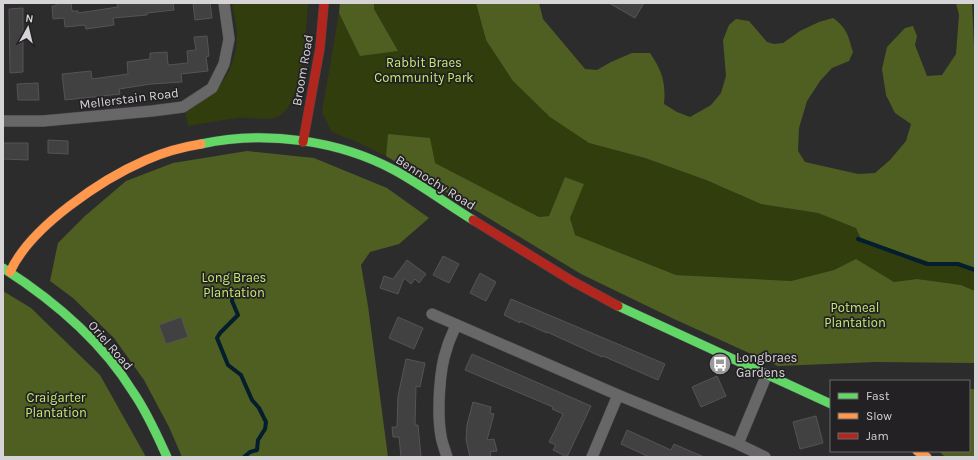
<svg xmlns="http://www.w3.org/2000/svg" width="978" height="460" font-family="Karla,sans-serif">
  <rect width="100%" height="100%" fill="#2d2c2d"/>
  <!-- green -->
  <path fill="#313d0d" d="M232,3H308C306,29 303,107 277,117C268,121 247,117 237,118C221,120 204,123 188,126L185,109C193,105 202,102 209,96C227,83 238,56 237,33C236,23 234,13 232,3Z
    M340,3H476L486,40L589,143L645,158L706,180L761,204L818,213L857,228L861,239L929,262L959,265L975,271V291L961,285L917,279L894,282L856,260L834,270L791,281L676,275L575,235L569,218L584,184L565,177L549,216L539,217L435,163L388,134L386,156L357,142L332,132L322,112L339,13Z"/>
  <!-- forest -->
  <path fill="#4e5f21" d="M340,3H374V9L398,51L360,56L339,13Z
    M476,3H539L543,19L585,69L597,70L611,62L632,53H650C662,71 666,82 664,104L677,112L690,117L711,105L721,93L726,76L723,40L729,25L736,19L749,21L767,42L774,44L783,43L800,31L819,22L833,18C847,28 848,35 853,52L849,61L832,68L820,81L807,101L799,128L798,151L805,162L858,174L875,173L890,160L906,141L911,124L895,113L886,95L882,69L887,47L905,28L913,26L917,36L915,45L927,76L942,75L956,54L959,15L956,3H972L975,69V271L959,265L929,262L861,239L856,228L818,213L761,204L706,180L645,158L589,143L550,117L513,81L486,40Z
    M388,134L430,138L435,163L539,217L549,216L565,177L584,184L570,218L575,235L676,275L791,281L834,270L856,259L894,282L917,279L961,285L975,291V363L876,362L778,366L674,319L581,274L386,156Z
    M247,151L314,158L387,188L429,218L399,244L370,252L361,265L368,306L388,457H182L169,427L144,380L114,338L73,298L50,281L58,243L85,216L126,181L173,163Z
    M3,291L31,308L100,375L146,457H3Z
    M969,389H975V457H945L939,451H969Z"/>
  <g fill="none" stroke-linecap="round" stroke-linejoin="round">
    <!-- stream -->
    <path stroke="#041e2e" stroke-width="4" d="M858,239L927,264H958L975,270
      M233,294L232,301L238,315L220,333L217,338L228,365L241,375L252,400L259,408L266,422L265,429L258,440L257,450L250,452L244,457"/>
  </g>
  <!-- building -->
  <path fill="#424142" stroke="#555454" d="M56,3H71L72,11H78V13L118,7L117,3H173L174,10L147,13V15L113,18L114,25L86,29L85,25L65,27L64,18L53,19L52,6H56Z
    M193,3H210L212,18L195,20Z
    M609,3H644L635,18Z
    M23,8V72L10,73L9,9Z
    M207,36L209,56L206,57L208,71L181,74L182,82L151,84L119,89L120,94L65,100L62,74L91,71L92,79L128,74L127,62L150,59V53L167,52L168,65L188,63L187,51L196,50L194,37Z
    M38,83L39,100H18L17,84Z
    M48,140L68,141V154L48,153Z
    M3,143H28V160L3,159Z
    M443,256L459,264L449,283L433,275Z
    M407,260L426,274L419,283L415,279L411,284L404,278L398,294L380,288L384,276L393,279Z
    M480,273L496,282L486,301L470,293Z
    M511,299L665,364L658,380L603,356L602,357L547,332V333L520,321V323L504,315Z
    M181,317L188,337L166,344L159,325Z
    M398,317L423,328L414,349L389,338Z
    M472,354L591,406L567,457L553,450L556,445L549,442L563,414L552,409L553,407L465,370Z
    M406,359L425,363L420,387L416,386L415,425H418L421,457H401L399,437H393L392,427H397L398,396Z
    M717,376L726,396L701,407L692,387Z
    M473,402L491,407L490,413L494,414L487,440L494,439L497,451L490,452L491,457H470L466,440L467,425Z
    M816,416L823,443L800,449L793,422Z
    M627,430L671,450L674,444L704,457H649L621,444Z"/>
  <g fill="none" stroke-linecap="round" stroke-linejoin="round">
    <!-- street casing -->
    <g stroke="#484748" stroke-width="12">
      <path id="street" d="M3,121H43L152,111L183,107L212,88L224,64L229,39L224,3
        M432,314L618,395L738,444L765,457
        M738,444L767,374
        M447,457C445,450 442,443 441,436C437,414 439,369 447,348C449,340 453,333 456,325
        M592,457L618,395"/>
    </g>
    <!-- fast casing -->
    <g stroke="#484748" stroke-width="10">
      <path id="fast" d="M201,144C265,130 339,140 396,171C423,186 447,204 473,220
        M3,268C53,300 101,340 133,392C147,412 157,435 167,457
        M618,306L831,404"/>
    </g>
    <!-- slow casing -->
    <g stroke="#484748" stroke-width="10">
      <path id="slow" d="M10,272C30,227 102,179 146,160C164,152 182,147 201,144
        M917,451L927,457"/>
    </g>
    <!-- jam casing -->
    <g stroke="#484748" stroke-width="10">
      <path id="jam" d="M303,142L320,48L324,3
        M473,220L572,281L618,306"/>
    </g>
    <!-- street -->
    <use href="#street" stroke="#686768" stroke-width="11"/>
    <!-- fast -->
    <use href="#fast" stroke="#63d668" stroke-width="9"/>
    <!-- slow -->
    <use href="#slow" stroke="#ff974d" stroke-width="9"/>
    <!-- jam -->
    <use href="#jam" stroke="#b3261e" stroke-width="9"/>
  </g>
  <!-- icons -->
  <defs>
    <g id="bus-disc" transform="scale(1.15)"><circle r="9.5" fill="#9b999b" stroke="#242124"/><path d="M-5-6H5V4H4V6H2V4H-2V6H-4V4H-5ZM-3.5-4V0h7V-4ZM-3.5 1.2v1.5H-2V1.2ZM2 1.2v1.5H3.5V1.2Z" fill="#fff"/></g>
  </defs>
  <g fill-rule="evenodd">
    <use href="#bus-disc" x="720" y="364"/>
  </g>
  <g text-anchor="middle" stroke-width="3.5" stroke-linejoin="round" paint-order="stroke">
    <!-- park labels -->
    <g font-size="13" fill="#c5eb70" stroke="#242124">
      <text x="424" y="67">Rabbit Braes<tspan x="424" dy="15">Community Park</tspan></text>
      <text x="234" y="282">Long Braes<tspan x="234" dy="15">Plantation</tspan></text>
      <text x="855" y="312">Potmeal<tspan x="855" dy="15">Plantation</tspan></text>
      <text x="56" y="402">Craigarter<tspan x="56" dy="15">Plantation</tspan></text>
    </g>
    <!-- street labels -->
    <g font-size="13" fill="#d6d4d6" stroke="#242124">
      <text transform="translate(302 70) rotate(-80)" y="5">Broom Road</text>
      <text transform="translate(129 98) rotate(-7)" y="5">Mellerstain Road</text>
      <text transform="translate(436 182) rotate(32)" y="5">Bennochy Road</text>
      <text transform="translate(111 345) rotate(49)" y="5">Oriel Road</text>
    </g>
    <!-- poi labels -->
    <g font-size="13" fill="#d6d4d6" stroke="#242124" text-anchor="start">
      <text x="736" y="362">Longbraes<tspan x="736" dy="15">Gardens</tspan></text>
    </g>
  </g>
  <!-- border -->
  <rect width="978" height="460" fill="none" stroke="#d6d4d6" stroke-width="8"/>
  <!-- legend -->
  <rect x="830" y="380" width="140" height="72" fill="#242124" stroke="#6b696b"/>
  <rect x="838" y="393" width="20" height="6" fill="#63d668" stroke="#6b696b"/>
  <text x="866" y="400" font-size="12" fill="#d6d4d6">Fast</text>
  <rect x="838" y="413" width="20" height="6" fill="#ff974d" stroke="#6b696b"/>
  <text x="866" y="420" font-size="12" fill="#d6d4d6">Slow</text>
  <rect x="838" y="433" width="20" height="6" fill="#b3261e" stroke="#6b696b"/>
  <text x="866" y="440" font-size="12" fill="#d6d4d6">Jam</text>
  <!-- north arrow -->
  <g transform="translate(28 28) rotate(8)" stroke="#242124" stroke-width="3" paint-order="stroke">
  <path d="M0-3L7 15L0 10L-7 15Z" fill="#d6d4d6"/>
  <text y="-6" font-size="11" font-weight="bold" text-anchor="middle" fill="#d6d4d6">N</text>
  </g>
</svg>
